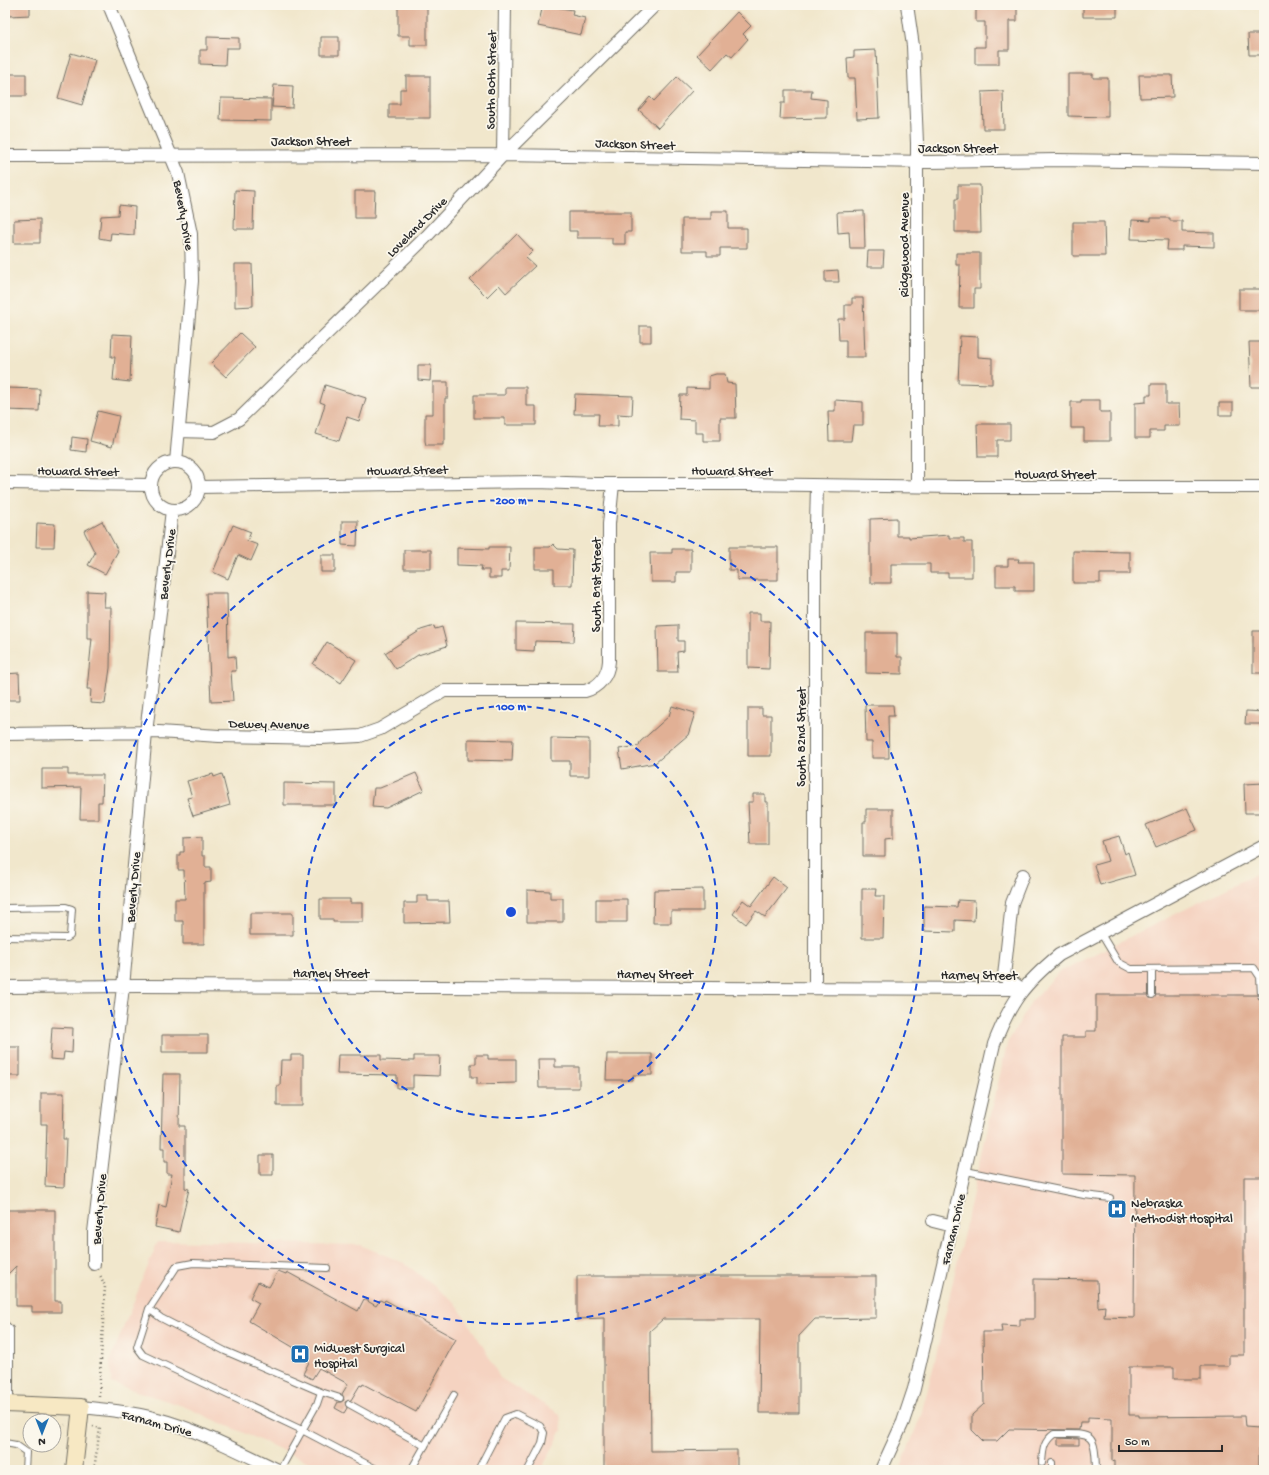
<svg xmlns="http://www.w3.org/2000/svg" width="1269" height="1475" font-family="'Gochi Hand',sans-serif">
  <rect width="100%" height="100%" fill="#fbf7ec"/>
  <filter id="ink" filterUnits="userSpaceOnUse"><feTurbulence type="fractalNoise" baseFrequency=".025" numOctaves="2"/><feDisplacementMap in="SourceGraphic" scale="8" xChannelSelector="R" yChannelSelector="G"/><feConvolveMatrix kernelMatrix="1 2 1 2 8 2 1 2 1" color-interpolation-filters="sRGB"/></filter>
  <filter id="wash" filterUnits="userSpaceOnUse"><feTurbulence type="fractalNoise" baseFrequency=".012" numOctaves="4" result="noise"/><feDisplacementMap in="SourceGraphic" scale="16" xChannelSelector="R" yChannelSelector="G"/><feGaussianBlur stdDeviation="0.9" result="paint"/><feColorMatrix in="noise" values="0 0 0 0 0 0 0 0 0 0 0 0 0 0 0 0 0 1.4 0 .05"/><feComposite in="paint" operator="in"/></filter>
  <g filter="url(#wash)">
    <rect width="100%" height="100%" fill="#f1e7cc"/>
    <!-- built -->
    <path fill="#f5d3c1" d="M1264,870V1470H900L921,1415L932,1373L1007,1044L1031,1002L1059,972Z
      M158,1241L360,1245L404,1263L455,1302L484,1348L500,1378L560,1414L562,1430L541,1470H327L183,1406L111,1383L110,1361Z"/>
    <g id="blocks">
      <!-- building -->
      <path fill="#e1b095" d="M9,5H30V15L9,16Z
        M398,5H427V45H410V36H398Z
        M543,5L573,10L572,15L585,18L581,35L538,26Z
        M1083,5H1117V17H1083Z
        M1017,8V21H1009V50H999V64H975V47H985V22H976V9Z
        M737,12L751,26L743,34L748,39L732,57L727,53L712,69L697,55Z
        M1248,34H1264V55H1249Z
        M207,37L239,38V48H226L225,65L200,64V50H207Z
        M321,37H339V55H321Z
        M876,50L879,118L857,119L855,78H848L847,58L854,57V51Z
        M71,53L95,60L82,105L58,98Z
        M5,74H26V96H5Z
        M1068,74H1093V78H1108V117L1068,116Z
        M1139,75H1172L1173,97L1140,98Z
        M406,76H430V118H389V104H400V89H406Z
        M677,77L692,91L658,128L639,110L650,97L654,101Z
        M274,85L293,86L292,108L272,107Z
        M785,90H812L811,98L827,100V118L780,119L781,103H785Z
        M1003,91L1004,129H983L982,92Z
        M221,98L271,99V121L220,120Z
        M958,185H980L981,232H955V199H958Z
        M235,190L254,191L253,229H234Z
        M355,191H375L374,218H355Z
        M119,205L135,207L134,235L111,233L110,240L99,238L101,216L118,215Z
        M711,211H728V228H747V248H720V256H707V251H682V219H711Z
        M864,211L865,248H850L849,232L838,233L837,212Z
        M569,212H631V232H625V244H612V238H577V231H569Z
        M1151,218H1170V221H1182V232L1214,233V247L1182,246V250H1167L1168,240L1131,239L1132,220L1151,221Z
        M40,219V243H14V220Z
        M1073,222H1104L1105,256H1073Z
        M517,234L533,251L526,258L535,266L506,293L499,285L487,297L470,280Z
        M868,251H884L883,267H867Z
        M956,253H980V289H974V308H959L960,265H956Z
        M235,264H252L253,306L235,307Z
        M838,270L839,282H825V271Z
        M1239,289H1264V310H1239Z
        M852,298H863L865,357H846V340H839L838,319H845V305H852Z
        M640,326H651V342H640Z
        M240,333L255,347L226,377L211,363Z
        M112,334L132,335L130,382L113,380L115,357H111Z
        M960,336L978,337V357L992,358V384L958,383Z
        M1249,342H1264V387H1251Z
        M418,365H431L430,381L418,380Z
        M716,374H725L727,383L735,384L736,418H720V441H703V433H695V420L679,419L680,395H687V388L709,389V376Z
        M433,382H448V398H445V441H443V445H426L425,441V414H433Z
        M1151,384H1166V404H1179L1180,426H1164V431H1150V438H1135V403L1146,402V395H1151Z
        M325,385L366,398L359,421L347,417L339,441L316,434L325,404L320,402Z
        M505,387H526V406H536V425H505V418H474V395H505Z
        M5,388L40,389L39,411L5,410Z
        M575,394L633,396L632,415L618,414V426H598L599,414H574Z
        M835,400L863,402V425H853L851,441H829L828,411H835Z
        M1081,400H1100V412H1110V441H1084V428H1071V402H1081Z
        M1219,403H1233V415H1219Z
        M98,411L119,416L112,447L90,441Z
        M977,424H1010V440H997V457H978Z
        M72,437L87,439L86,452L71,450Z
        M897,518V536H909V538L949,535V538H964V542H972V577H948V573H930V564H891V583H870V519Z
        M102,521L118,551L105,574L88,565L95,553L84,531Z
        M342,521H358L357,546L342,545Z
        M37,523L55,524L54,547H36Z
        M233,525L251,532L247,541L258,545L251,561L238,555L228,579L213,572Z
        M553,544L558,549L573,550L572,585H554V569H535V547H550Z
        M489,547H510L509,571H501V578H489V570H481L482,566L457,565V548L489,549Z
        M729,547H778V580H737V570H729Z
        M672,549H691V572H676V582H651L650,553H672Z
        M404,550H431V569H404Z
        M1073,551L1130,552V574H1100V583H1073Z
        M321,555H335V572H321Z
        M1008,559H1019L1018,562H1034V591H1015V586H996V566H1008Z
        M87,591L105,592L104,607H111L110,668L105,704L90,703L91,689H87L92,638H87Z
        M206,593H227L228,657L235,656L236,671H231L233,701L211,702Z
        M748,613H760V621H770L769,669L748,668Z
        M516,623L575,624L574,642L535,641L534,651L516,650Z
        M678,625V641H684V651L677,652L678,672H658L657,626Z
        M434,626L435,629L442,627L447,646L418,655L396,669L385,653L421,630Z
        M1253,631H1264V673H1253Z
        M866,633H897V657H902V674L866,673Z
        M327,642L356,660L341,683L313,664Z
        M19,673L20,700H5V674Z
        M865,705H893L894,716H888L889,758H872V742H866Z
        M672,706L695,713L688,735L655,763L622,769L619,749L639,746L640,742L669,716Z
        M748,708H762V715H771V756H748Z
        M1246,711L1264,712V724H1245Z
        M551,738L589,739V776H570V761H551Z
        M468,739L513,740L512,761L468,760Z
        M42,769H68V775H103L102,802H98V819H80L81,787L42,788Z
        M416,773L424,790L386,808L372,807L374,788H380Z
        M213,774L214,777L222,774L230,805L193,816L187,798L192,797L187,781Z
        M284,783L336,784V805H284Z
        M1264,783V813H1245L1244,784Z
        M753,794H765V802H768V844H750L748,802H753Z
        M1187,808L1197,830L1156,847L1146,825Z
        M866,809H893V838L885,839V856H863V822H866Z
        M1119,836L1125,854L1128,852L1135,875L1100,885L1094,865L1108,861L1102,841Z
        M202,837V856H205V867H211V882L204,883V944H183V921H175V899H185L184,870H178V855H180V852H184V838Z
        M773,877L787,888L765,917L756,911L746,924L733,914L743,900L751,906Z
        M703,889V911H671V923H653L654,890Z
        M862,889H876L875,896H884L883,938H862Z
        M527,890L550,891V898H563V922H527Z
        M417,896H428V901H449L450,922L404,923V903H417Z
        M320,899H350V903H363V922H333V919H320Z
        M596,899H627V922H596Z
        M958,900L975,901L974,921L955,920V932L924,931V906L957,907Z
        M250,913H293V935H250Z
        M1096,995H1148L1152,999L1156,995H1257L1259,999L1264,998V1177H1244V1355H1229V1366H1201V1379H1174V1367H1129V1415H1139V1417L1244,1416L1245,1427L1259,1428V1470H1115V1460L1112,1461V1418L1088,1417V1422H1080L1079,1430L1009,1429L997,1441H983L972,1430V1415L984,1404L983,1332H1002L1001,1325L1020,1326V1319H1034V1279L1097,1280L1098,1307L1105,1306L1104,1317L1134,1318L1135,1175L1062,1174V1037H1086V1031H1096Z
        M52,1027L73,1028L72,1053L64,1052L63,1060L50,1059Z
        M162,1035H208V1052H162Z
        M6,1047H20V1076H6Z
        M607,1054H652V1075H633V1080H606Z
        M291,1055H303V1106H277V1086H280L281,1060H291Z
        M338,1055H381V1060L414,1061V1056H440L439,1076L413,1075V1088H397V1075L337,1074Z
        M476,1055H488V1059H516V1083L477,1084V1077H471V1064H476Z
        M538,1059H555V1067H579V1088H539Z
        M163,1074H180L179,1126H185V1188L189,1189L179,1232L155,1227L159,1205L166,1207L172,1174H167V1162H164V1148H161Z
        M41,1093H64L63,1139H66L64,1187L45,1186L47,1124H41Z
        M260,1155H273V1175H260Z
        M5,1210H55V1301H61V1312H32V1306H16V1266L5,1277Z
        M278,1271L286,1274L287,1272L358,1311L364,1299L376,1306L380,1300L384,1302L385,1300L456,1339L416,1412L363,1384L362,1386L360,1385L351,1400L345,1402L347,1408L344,1413L335,1408L338,1402H341L344,1400L342,1394L348,1384L319,1368L312,1379L303,1374L309,1362L305,1360L308,1356L249,1321L259,1303L250,1298L258,1282L269,1287Z
        M577,1276H876V1318L815,1319L799,1336V1413H759L760,1319H663L650,1331L651,1451L737,1450V1470H604V1318L577,1319Z
        M1058,1438L1079,1439V1445H1058Z"/>
    </g>
  </g>
  <g filter="url(#ink)">
    <use href="#blocks" fill-opacity="0" stroke="#706d63" stroke-width="1"/>
    <g fill="none" stroke-linecap="round" stroke-linejoin="round">
      <!-- service casing -->
      <g stroke="#706d63" stroke-width="8">
        <path id="service" d="M5,908L66,907L72,909L70,936L67,938L5,937
          M1100,932L1118,962L1131,969L1254,968L1260,977L1261,995
          M1152,969V995
          M966,1171L1084,1195L1110,1198
          M327,1268L193,1263L177,1266L149,1309L137,1347L143,1355L302,1430L378,1470
          M149,1309L161,1318L225,1351L321,1392L317,1404L280,1470
          M5,1324L10,1329V1403
          M321,1392L340,1398
          M349,1404L425,1446
          M5,1443L16,1445L26,1452L25,1470
          M1042,1463C1043,1450 1043,1442 1054,1434C1092,1434 1095,1431 1096,1470
          M411,1470L454,1395
          M478,1470L505,1418L516,1414L540,1426L544,1433L542,1443L528,1470
          M1052,1470V1463"/>
      </g>
      <!-- minor casing -->
      <g stroke="#706d63" stroke-width="14">
        <path id="minor" d="M109,5L178,173L191,234L192,281L176,462
          M907,5L913,46L917,143V486
          M503,155L505,5
          M5,156L503,155L930,162L1056,160L1264,163
          M179,431L214,432L239,419L426,237L503,155L655,5
          M151 486a24 24 0 1 1 48 0a24 24 0 1 1-48 0Z
          M5,483L150,485
          M199,487L537,482L595,484H746L957,487H1264
          M5,734L159,732L219,736L321,738L360,736L380,729L444,691H585C599,687 608,676 609,661V524L613,484
          M5,987L138,986L1022,989
          M815,988V563L817,486
          M1022,989L1004,976L1012,903L1023,875
          M933,1221L953,1226
          M94,1264V1232L123,987L146,733L172,510
          M81,1407C110,1410 140,1413 168,1422C206,1434 242,1453 278,1470
          M881,1470L903,1422L914,1389L994,1044C1011,1001 1023,985 1059,955L1264,846"/>
      </g>
      <!-- secondary casing -->
      <g stroke="#706d63" stroke-width="18">
        <path id="secondary" d="M5,1404L81,1407L74,1470"/>
      </g>
      <!-- path -->
      <path stroke="#706d63" stroke-width="2.5" stroke-dasharray="1 3" stroke-linecap="butt" d="M99,1396L105,1286L100,1275
        M55,1420L58,1428L65,1425
        M93,1426L100,1428L94,1470"/>
      <!-- service -->
      <use href="#service" stroke="#fff" stroke-width="6"/>
      <!-- minor -->
      <use href="#minor" stroke="#fff" stroke-width="12"/>
      <!-- secondary -->
      <use href="#secondary" stroke="#f7e8c3" stroke-width="16"/>
    </g>
  </g>
  <!-- distance rings -->
  <g fill="none" stroke="#1d4ed8" stroke-width="2" stroke-dasharray="7 5">
    <circle cx="511" cy="912" r="206"/>
    <circle cx="511" cy="912" r="412"/>
  </g>
  <!-- icons -->
  <defs>
    <g id="hospital-square" transform="scale(1)"><rect x="-9" y="-9" width="18" height="18" rx="4" fill="#1f6fb2" stroke="#fbf7ec"/><path d="M-5-5h3v3.5h4V-5h3V5h-3V1.5h-4V5h-3Z" fill="#fff"/></g>
  </defs>
  <g fill-rule="evenodd">
    <use href="#hospital-square" x="1117" y="1209"/>
    <use href="#hospital-square" x="300" y="1354"/>
  </g>
  <g text-anchor="middle" stroke-width="3.5" stroke-linejoin="round" paint-order="stroke">
    <!-- street labels -->
    <g font-size="13" fill="#2b2b2b" stroke="#fbf7ec">
      <text transform="translate(490 80) rotate(-89)" y="5">South 80th Street</text>
      <text x="311" y="145">Jackson Street</text>
      <text transform="translate(635 143) rotate(2)" y="5">Jackson Street</text>
      <text x="958" y="152">Jackson Street</text>
      <text transform="translate(185 215) rotate(80)" y="5">Beverly Drive</text>
      <text transform="translate(416 226) rotate(-45)" y="5">Loveland Drive</text>
      <text transform="translate(903 245) rotate(-90)" y="5">Ridgewood Avenue</text>
      <text transform="translate(407 469) rotate(-1)" y="5">Howard Street</text>
      <text transform="translate(78 470) rotate(1)" y="5">Howard Street</text>
      <text transform="translate(732 470) rotate(1)" y="5">Howard Street</text>
      <text x="1055" y="478">Howard Street</text>
      <text transform="translate(166 564) rotate(-83)" y="5">Beverly Drive</text>
      <text transform="translate(595 585) rotate(-90)" y="5">South 81st Street</text>
      <text transform="translate(269 723) rotate(1)" y="5">Dewey Avenue</text>
      <text transform="translate(800 737) rotate(-90)" y="5">South 82nd Street</text>
      <text transform="translate(132 887) rotate(-85)" y="5">Beverly Drive</text>
      <text x="331" y="977">Harney Street</text>
      <text x="655" y="978">Harney Street</text>
      <text x="979" y="979">Harney Street</text>
      <text transform="translate(98 1209) rotate(-85)" y="5">Beverly Drive</text>
      <text transform="translate(952 1229) rotate(-77)" y="5">Farnam Drive</text>
      <text transform="translate(157 1422) rotate(15)" y="5">Farnam Drive</text>
    </g>
    <!-- poi labels -->
    <g font-size="13" fill="#2b2b2b" stroke="#fbf7ec" text-anchor="start">
      <text x="1131" y="1207">Nebraska<tspan x="1131" dy="15">Methodist Hospital</tspan></text>
      <text x="314" y="1352">Midwest Surgical<tspan x="314" dy="15">Hospital</tspan></text>
    </g>
  </g>
  <circle cx="511" cy="912" r="6" fill="#1d4ed8" stroke="#fbf7ec" stroke-width="2"/>
  <g font-size="12" text-anchor="middle" font-weight="bold" fill="#1d4ed8" stroke="#fbf7ec" stroke-width="3.5" stroke-linejoin="round" paint-order="stroke">
    <text x="511" y="504">200 m</text>
    <text x="511" y="710">100 m</text>
  </g>
  <!-- margin -->
  <rect width="1269" height="1475" fill="none" stroke="#fbf7ec" stroke-width="20"/>
  <!-- north arrow -->
  <g transform="translate(42 1433) rotate(180)"><circle r="19" fill="#fbf7ec" stroke="#a8a59f"/>
  <path d="M0-3L7 15L0 10L-7 15Z" fill="#1f6fb2"/>
  <text y="-6" font-size="11" font-weight="bold" text-anchor="middle" fill="#2b2b2b">N</text>
  </g>
  <!-- scale -->
  <path d="M1119 1445v6h103v-6" fill="none" stroke="#2b2b2b" stroke-width="2"/>
  <text x="1125" y="1445" font-size="12" fill="#2b2b2b" stroke="#fbf7ec" stroke-width="3" paint-order="stroke">50 m</text>
</svg>
